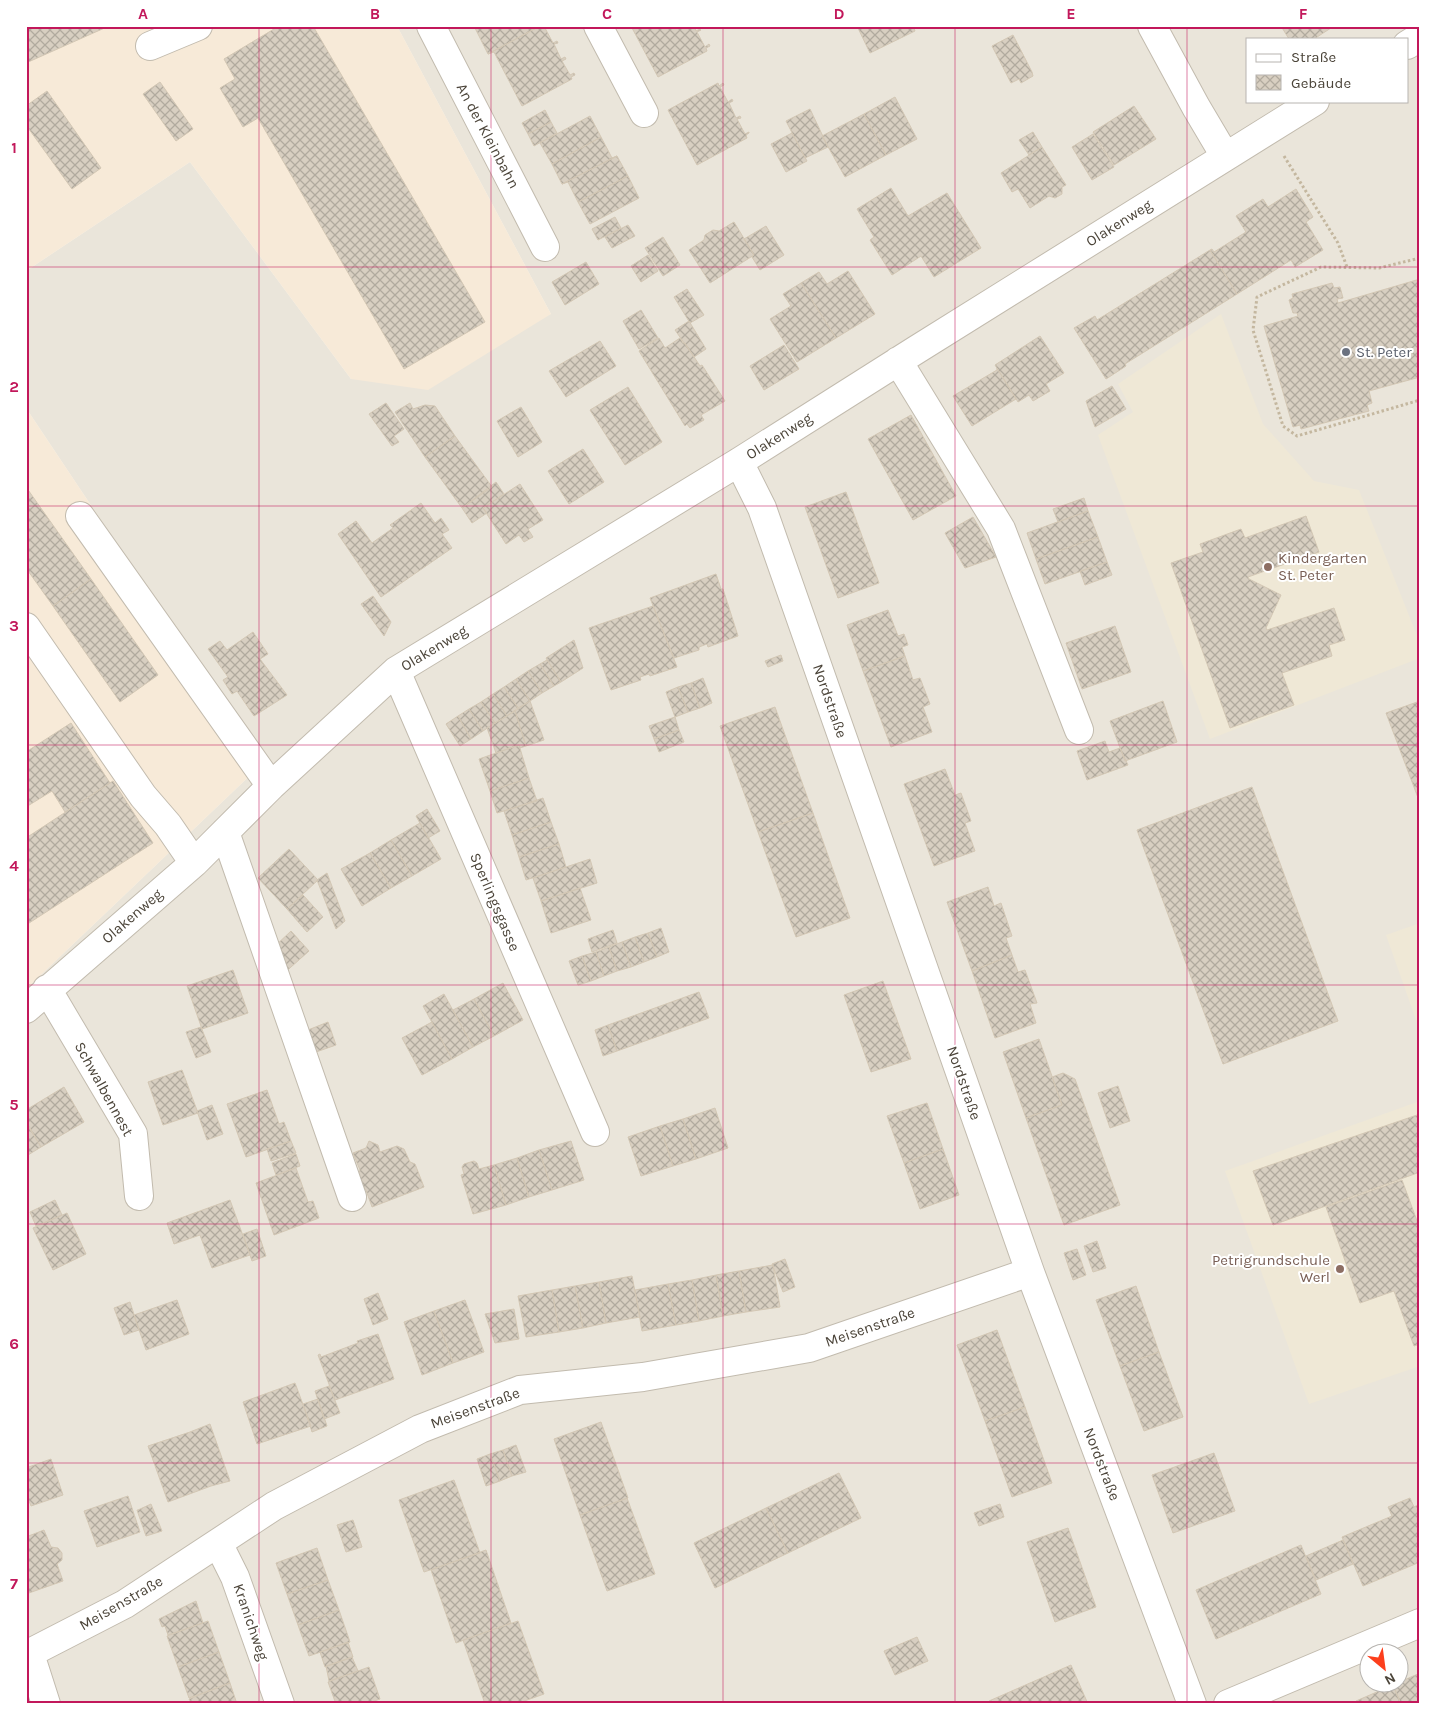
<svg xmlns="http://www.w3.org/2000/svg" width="1446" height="1730" font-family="Karla,sans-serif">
  <defs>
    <pattern id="building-cross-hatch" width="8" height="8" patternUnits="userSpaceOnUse" patternTransform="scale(1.25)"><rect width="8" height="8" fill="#d8cfc1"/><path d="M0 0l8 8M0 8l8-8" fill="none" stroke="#b1aa9e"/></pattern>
  </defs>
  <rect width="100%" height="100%" fill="#f6f3ec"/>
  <!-- residential -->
  <path fill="#eae5da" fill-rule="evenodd" d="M397,26H1420V1704H26V989L263,763L26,408V271L190,162L351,379L551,314ZM1247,39H1407V101H1247ZM1368,1652H1398V1682H1368Z"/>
  <!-- commercial -->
  <path fill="#f7ead8" d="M26,26H397L551,314L428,390L351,379L190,162L26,271Z
    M26,408L263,763L26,989Z"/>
  <!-- education -->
  <path fill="#efe8d6" d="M1221,314L1263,424L1314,481L1359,490L1420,643V658L1210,739L1098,435L1133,412L1118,384Z
    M1420,923V1031L1386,935Z
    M1420,1101V1366L1309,1404L1225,1171Z"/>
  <!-- building -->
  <path fill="url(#building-cross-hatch)" stroke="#d3c7b4" d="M26,26H109L26,63Z
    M279,26H313L485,322L404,369L258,118L243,127L220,88L235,79L224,59Z
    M474,26L537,27L540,26L488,54Z
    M540,26H549L545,28L553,43L557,41L558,43L554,44L561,59L565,57L566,59L562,61L570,75L574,73L575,75L571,77L572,79L522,106L494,52L488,54Z
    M631,26H694L696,31L700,29L701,30L697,32L705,47L709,44L710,46L706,48L707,51L658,77Z
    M857,26H913L915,31L870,53Z
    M1281,26H1334L1314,39H1289Z
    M1013,35L1032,72L1033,76L1021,83L1019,79L1011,83L992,46Z
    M160,82L193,129L176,141L143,94Z
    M718,83L719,86L723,83L724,85L720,87L728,102L732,99L733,101L729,103L736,118L740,116L741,118L737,119L745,134L749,132V133L746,135L747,138L697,165L668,110Z
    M47,91L101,168L72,189L26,125V106Z
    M895,97L917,139L886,155L864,114Z
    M1134,106L1156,139L1114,165L1093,132Z
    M810,109L828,147L805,158L786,121Z
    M545,110L551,122L528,134L522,123Z
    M864,114L886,155L845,177L822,136Z
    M590,116L601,137L552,164L540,143Z
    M551,122L557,133L534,146L528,134Z
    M1033,132L1042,147L1029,155L1019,140Z
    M792,133L807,161L786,172L771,144Z
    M1093,134L1114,167L1092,180L1072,147Z
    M601,137L612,158L617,156L562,184L552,164Z
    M1042,147L1066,185L1062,187V194L1055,198L1049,196L1030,208L1018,189L1012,192L1001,173Z
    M617,156L628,176L578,202L568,182L562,184Z
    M628,176L639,198L590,224L578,202Z
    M891,188L908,216L947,193L981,248L934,277L921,256L892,275L870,240L874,237L857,209Z
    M1296,189L1313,217L1306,222L1323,250L1295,267L1291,260L1237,294L1210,250L1212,249L1214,252L1246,232L1236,216L1263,199L1268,207Z
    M615,217L621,228L598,240L592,229Z
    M734,222L754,255L710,283L689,250L704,240L705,235L713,230L719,231Z
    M628,225L635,236L612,248L605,237Z
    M766,226L784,255L760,270L752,257L754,255L744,239Z
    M663,237L680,265L663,276L645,248Z
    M1210,250L1237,294L1125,364L1126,366L1106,379L1074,328L1095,316L1097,320Z
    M648,255L658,271L641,282L631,266Z
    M586,262L599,284L565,305L552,282Z
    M848,271L875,314L836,338L801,283L819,272L827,284Z
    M1420,279V377L1369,391L1372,403L1367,405L1369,411L1301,429L1300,425L1293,427L1264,326L1298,316L1297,313H1293L1289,300L1293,298L1292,294L1332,283L1334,288L1340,287L1343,298L1337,299L1338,303Z
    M801,283L836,338L797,362L770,319L791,306L783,294Z
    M687,289L704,315L690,323L674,297Z
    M641,310L658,338L639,349L623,321Z
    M689,321L706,349L694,357L675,330Z
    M1040,336L1064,373L1046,384L1050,391L1033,401L1029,395L1018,402L995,365Z
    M659,338L665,348L680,338L683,343H685L700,366L702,365L725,401L701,415L704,420L690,428L687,424L685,426L639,351Z
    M600,341L616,366L566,397L549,371Z
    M784,345L799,369L764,390L750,366Z
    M997,368L1016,399L972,426L953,396L997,370Z
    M1112,386L1126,409L1095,427L1086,401Z
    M628,387L662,442L625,465L590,410Z
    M386,403L404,429L394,436L399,442L392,446L369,414Z
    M410,403L413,409L425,405L435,406L455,436L425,457L395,412Z
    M521,407L542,442L518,457L497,421Z
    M911,415L956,496L913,520L868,439Z
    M455,436L492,487L462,508L425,457Z
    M583,449L604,482L569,504L548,471Z
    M496,482L504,494L483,508L487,513L472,523L462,508Z
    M520,484L543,520L528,529L533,537L524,542L519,535L506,544L483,508Z
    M26,487L91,579L53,606L26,568Z
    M846,492L879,583L838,598L805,507Z
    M1084,498L1088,511L1058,522L1053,509Z
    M421,503L435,523L441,518L449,530L442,534L452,548L381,597L338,534L356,521L372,543L393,528L390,525Z
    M1088,511L1098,537L1036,559L1027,533Z
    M1306,516L1319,552L1248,577L1249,579L1281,595L1266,628L1267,630L1334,608L1345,640L1329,645L1332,656L1282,673L1294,705L1230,728L1171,563L1203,552L1200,544L1241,529L1245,538Z
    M973,517L996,557L965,568L945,533Z
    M1098,537L1107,562L1045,584L1036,559Z
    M1107,562L1112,575L1085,585L1080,571Z
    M716,574L721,589H723L738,636L708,647L707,644L699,647V650L674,658L650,598Z
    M91,579L158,675L120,702L53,606Z
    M373,596L391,622L384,636L361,604Z
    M653,606L677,667L650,676L649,674L640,677L641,680L611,690L589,628Z
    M888,610L898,636L904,634L908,645L902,647L905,656L863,671L847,625Z
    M1115,626L1131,672L1082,689L1066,643Z
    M253,632L268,654L260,659L287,695L254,716L237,691L232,694L223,680L228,677L208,649L220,641L227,650Z
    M574,640L583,668L561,682L546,658Z
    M781,655L783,661L768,667L765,661Z
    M905,656L913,680L920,678L930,704L923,707L932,732L891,747L863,671Z
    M547,660L561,682L554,686L540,664Z
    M540,664L554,686L542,693L528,671Z
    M528,671L542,693L530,701L516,679Z
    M703,678L712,703L700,708L691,683Z
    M516,679L530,701L518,708L504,687Z
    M691,683L700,708L688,712L678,687Z
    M504,687L518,708L507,716L493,694Z
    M678,687L688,712L675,717L666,692Z
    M493,694L507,716L495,723L481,702Z
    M530,701L544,740L526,746L515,711Z
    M1163,701L1177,742L1125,761L1110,721Z
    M1420,701V803L1386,713Z
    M481,702L495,723L483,731L469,709Z
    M775,707L813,813L758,832L720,726Z
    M469,709L483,731L471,739L458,716Z
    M515,711L526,746L520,748L519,745L496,753L487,728Z
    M458,716L471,739L460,746L446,724Z
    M675,717L679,730L654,739L649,726Z
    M71,723L110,783L65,812L52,791L26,807V752Z
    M679,730L684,742L659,752L654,739Z
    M1105,741L1109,752L1120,748L1128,765L1087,780L1077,751Z
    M519,745L529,778L490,791L479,759Z
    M945,769L955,795L961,793L971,821L965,823L975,851L934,866L904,784Z
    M529,778L537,801L497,813L490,791Z
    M113,781L153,843L26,925V838Z
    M1252,787L1338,1021L1223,1064L1137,830Z
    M543,798L551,822L512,835L504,811Z
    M427,809L440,831L428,838L416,816Z
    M813,813L850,918L796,937L758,832Z
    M551,822L559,844L519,857L512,835Z
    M420,823L441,859L412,876L391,840Z
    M391,840L412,876L391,888L370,853Z
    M559,844L566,867L526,880L519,857Z
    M289,849L318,880L287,909L258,878Z
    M370,853L391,888L362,906L341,869Z
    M590,859L597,883L541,901L533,878Z
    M327,873L345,921L336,929L317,880Z
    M988,887L994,906L1001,903L1012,936L1006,938L1012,955L972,971L947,902Z
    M580,888L591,920L551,933L541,901Z
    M303,895L323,917L307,932L287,909Z
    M661,928L669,952L657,957L648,933Z
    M613,930L617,943L592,952L588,939Z
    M291,931L309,951L282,975L272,949Z
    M648,933L657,957L644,962L635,937Z
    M635,937L644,962L631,967L622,942Z
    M622,942L631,967L617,971L609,947Z
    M609,947L617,971L604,976L596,952Z
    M596,952L604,976L591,981L582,956Z
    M1012,955L1018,972L1025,970L1037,1003L1030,1004L1036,1023L995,1038L972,971Z
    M582,956L591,981L578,985L569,961Z
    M233,970L248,1013L202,1029L187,986Z
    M883,981L911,1059L871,1072L844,995Z
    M503,983L523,1020L494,1036L474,999Z
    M699,992L709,1018L617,1051L608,1025Z
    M444,994L473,1047L452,1059L423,1006Z
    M474,999L494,1036L473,1047L453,1010Z
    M328,1022L336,1045L316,1052L308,1030Z
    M432,1022L452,1059L422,1075L402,1038Z
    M608,1025L617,1051L603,1056L595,1030Z
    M201,1027L211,1052L196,1058L186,1032Z
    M1039,1039L1062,1105L1026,1118L1003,1052Z
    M182,1070L198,1113L163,1125L148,1082Z
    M1063,1073L1075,1079L1120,1205L1064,1225L1026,1118L1062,1105L1052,1077Z
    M1118,1086L1130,1121L1110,1128L1098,1093Z
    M64,1087L84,1122L41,1147L26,1121V1110Z
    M267,1090L279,1124L284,1122L291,1141L246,1157L227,1104Z
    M927,1103L943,1149L904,1163L887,1116Z
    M212,1105L223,1134L207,1140L197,1111Z
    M715,1108L728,1148L696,1159L683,1119Z
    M1420,1114V1172L1273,1225L1253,1171Z
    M683,1119L696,1159L673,1166L660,1126Z
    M26,1123L41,1147L28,1155L26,1152Z
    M660,1126L673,1166L641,1176L628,1137Z
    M291,1141L296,1153L271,1161L267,1149Z
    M369,1141L378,1145L380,1152L397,1146L404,1149L410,1162L415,1164L424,1187L372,1207L366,1190L360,1187L356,1179L360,1170L353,1153L366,1148Z
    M571,1141L584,1180L552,1190L539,1150Z
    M943,1149L959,1195L920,1209L904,1163Z
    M539,1150L552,1190L529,1197L517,1158Z
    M296,1154L300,1166L276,1175L272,1163Z
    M517,1158L529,1197L506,1205L494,1165Z
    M474,1161L477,1163L479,1169L494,1165L506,1205L473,1214L461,1175L464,1174L462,1167L464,1164Z
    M296,1168L308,1202L313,1201L319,1218L274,1235L256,1183Z
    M1402,1180L1420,1229V1344L1414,1346L1394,1291L1360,1303L1326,1207Z
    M55,1200L62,1215L36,1226L30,1212Z
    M230,1200L250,1255L212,1268L200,1235L174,1244L167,1223Z
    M67,1213L86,1254L53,1270L33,1228Z
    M257,1229L266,1256L252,1261L243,1234Z
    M1097,1241L1106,1268L1093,1272L1084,1246Z
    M1077,1249L1086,1275L1073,1280L1064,1253Z
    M785,1259L795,1287L783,1292L772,1264Z
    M773,1265L780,1307L746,1312L739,1271Z
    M739,1271L746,1312L723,1316L716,1275Z
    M716,1275L723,1316L699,1321L692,1280Z
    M632,1276L640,1317L606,1323L599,1282Z
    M692,1280L699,1321L676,1325L668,1284Z
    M599,1282L606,1323L583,1328L575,1286Z
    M668,1284L676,1325L642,1331L635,1290Z
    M575,1286L583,1328L559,1332L552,1290Z
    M1136,1286L1159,1352L1120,1366L1096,1300Z
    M552,1290L559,1332L526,1337L518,1296Z
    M378,1293L388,1319L373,1325L364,1299Z
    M177,1300L189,1334L146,1350L134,1315Z
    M465,1300L484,1352L453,1363L434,1311Z
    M130,1302L139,1330L124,1335L114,1308Z
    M514,1309L519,1339L495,1343L485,1314Z
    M434,1311L453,1363L422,1375L404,1322Z
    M997,1330L1025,1407L985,1421L957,1345Z
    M378,1334L394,1379L335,1400L318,1355L320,1354L321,1357L358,1343L357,1341Z
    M1159,1352L1183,1417L1144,1431L1120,1366Z
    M295,1383L311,1426L257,1444L243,1402Z
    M329,1386L340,1413L324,1419L315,1391Z
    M318,1399L327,1426L312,1432L303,1404Z
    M1025,1407L1052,1483L1012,1497L985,1421Z
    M601,1422L628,1498L580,1515L554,1439Z
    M210,1424L230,1481L211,1486L168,1502L148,1446L190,1432Z
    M516,1445L526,1472L512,1476L503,1450Z
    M503,1450L512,1476L500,1481L490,1454Z
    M1214,1453L1235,1511L1173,1533L1152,1475Z
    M490,1454L500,1481L486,1486L477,1459Z
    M51,1459L63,1495L31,1506L26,1493V1468Z
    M839,1473L861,1518L788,1553L766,1508Z
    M454,1480L480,1553L424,1572L399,1500Z
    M128,1496L140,1532L97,1547L84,1511Z
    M627,1498L655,1574L607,1591L580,1515Z
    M1410,1498L1414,1507L1420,1504V1562L1363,1586L1342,1537L1392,1516L1388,1507Z
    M151,1504L162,1531L146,1536L137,1510H138Z
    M1000,1504L1004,1517L979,1526L974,1513Z
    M766,1508L788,1553L715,1588L694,1543Z
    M353,1520L362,1547L346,1552L337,1525Z
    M1068,1528L1096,1607L1055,1622L1027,1542Z
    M44,1530L51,1547L58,1548L62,1553V1560L57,1564L63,1581L26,1594V1537Z
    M1343,1540L1353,1564L1316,1580L1306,1556Z
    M1301,1545L1321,1594L1216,1639L1196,1590Z
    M317,1548L328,1580L287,1594L276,1563Z
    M486,1550L511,1623L456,1643L431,1570Z
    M328,1580L339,1610L298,1625L287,1594Z
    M196,1601L203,1623L168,1635L165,1626L162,1627L159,1619Z
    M339,1610L350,1642L309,1656L298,1625Z
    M208,1621L219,1652L178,1667L167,1636Z
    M518,1621L544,1694L516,1704H485L463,1640Z
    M917,1637L928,1661L895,1675L884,1651Z
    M348,1642L353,1657L325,1667L320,1652Z
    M219,1652L230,1683L189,1698L178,1667Z
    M352,1657L358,1671L329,1681L326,1666Z
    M1071,1665L1088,1704H990L989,1701Z
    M369,1667L380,1699L366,1704H336L328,1682Z
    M1420,1673V1704H1401L1393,1685Z
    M230,1683L237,1704H192L189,1699Z
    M1393,1685L1401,1704H1357L1356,1701Z"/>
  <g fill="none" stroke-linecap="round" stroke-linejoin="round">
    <!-- minor casing -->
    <g stroke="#c2bbae" stroke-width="30">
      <path id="minor" d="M431,26L545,247
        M598,26L644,113
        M1152,26L1196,107L1225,156
        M1407,45L1420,37
        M150,46L198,26
        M898,361L1001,529L1079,730
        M739,462L762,508L1030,1272L1192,1704
        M80,516L271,786
        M26,627L143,796L168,825L194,863
        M396,671L595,1132
        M225,832L352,1197
        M47,989L133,1134L139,1196
        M26,1009L194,863L271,786L396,671L739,462L916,350L1315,101
        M218,1543L235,1577L280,1704
        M30,1654L46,1704
        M26,1655L125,1604L274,1506L420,1429L520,1390L643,1377L809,1348L1030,1272
        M1228,1704L1420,1623"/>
    </g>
    <!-- path -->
    <path stroke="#c4b79f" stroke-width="3" stroke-dasharray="2.5 2.5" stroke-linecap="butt" d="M1284,156L1338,243L1347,267
      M1420,258L1379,268L1321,267L1257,297L1253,330L1283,426L1297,436L1420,400"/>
    <!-- minor -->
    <use href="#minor" stroke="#fff" stroke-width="28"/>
  </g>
  <!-- grid -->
  <path fill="none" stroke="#c2185b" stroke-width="1" stroke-opacity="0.55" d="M259,26V1704M491,26V1704M723,26V1704M955,26V1704M1187,26V1704M26,267H1420M26,506H1420M26,745H1420M26,985H1420M26,1224H1420M26,1463H1420"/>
  <!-- markers -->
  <circle fill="#6b7280" stroke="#fff" stroke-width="2" cx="1346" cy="352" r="5"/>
  <g fill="#8d6e63" stroke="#fff" stroke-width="2">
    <circle cx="1268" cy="567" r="5"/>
    <circle cx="1340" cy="1269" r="5"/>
  </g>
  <g text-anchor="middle" stroke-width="4" stroke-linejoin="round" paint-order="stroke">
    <!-- street labels -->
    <g font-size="15" fill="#4b4439" stroke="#fff">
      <text transform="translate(488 136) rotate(62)" y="5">An der Kleinbahn</text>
      <text transform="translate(1119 223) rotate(-32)" y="5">Olakenweg</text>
      <text transform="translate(779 436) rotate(-32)" y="5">Olakenweg</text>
      <text transform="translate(434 648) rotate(-31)" y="5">Olakenweg</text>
      <text transform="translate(830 701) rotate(71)" y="5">Nordstraße</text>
      <text transform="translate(495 902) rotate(67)" y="5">Sperlingsgasse</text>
      <text transform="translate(132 916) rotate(-41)" y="5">Olakenweg</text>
      <text transform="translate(964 1083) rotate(71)" y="5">Nordstraße</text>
      <text transform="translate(104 1089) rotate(61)" y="5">Schwalbennest</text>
      <text transform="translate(870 1327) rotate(-19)" y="5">Meisenstraße</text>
      <text transform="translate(475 1408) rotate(-20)" y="5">Meisenstraße</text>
      <text transform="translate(1102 1464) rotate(69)" y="5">Nordstraße</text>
      <text transform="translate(121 1603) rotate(-30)" y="5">Meisenstraße</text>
      <text transform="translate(251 1622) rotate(71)" y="5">Kranichweg</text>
    </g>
    <!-- worship labels -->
    <g font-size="15" fill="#5b616d" stroke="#fff" text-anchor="start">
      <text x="1356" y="357">St. Peter</text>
    </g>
    <!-- education labels -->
    <g font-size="15" fill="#785e54" stroke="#fff" text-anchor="start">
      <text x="1278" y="563">Kindergarten<tspan x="1278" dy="17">St. Peter</tspan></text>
      <text x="1330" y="1265" text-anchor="end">Petrigrundschule<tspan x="1330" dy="17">Werl</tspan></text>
    </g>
  </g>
  <!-- border -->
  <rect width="1446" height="1730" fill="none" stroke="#ffffff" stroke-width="55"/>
  <!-- legend -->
  <rect x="1246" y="38" width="162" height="65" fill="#ffffff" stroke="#b7b4b0"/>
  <rect x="1256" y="54" width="25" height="8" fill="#ffffff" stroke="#b7b4b0"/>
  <text x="1291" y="62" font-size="15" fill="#4b4439">Straße</text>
  <rect x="1256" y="75" width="25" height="15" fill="url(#building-cross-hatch)" stroke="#b7b4b0"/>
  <text x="1291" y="88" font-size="15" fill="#4b4439">Gebäude</text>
  <!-- north arrow -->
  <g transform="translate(1384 1668) rotate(151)"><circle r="24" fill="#ffffff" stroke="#b7b4b0"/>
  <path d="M0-4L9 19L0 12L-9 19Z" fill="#fc3f1d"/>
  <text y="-8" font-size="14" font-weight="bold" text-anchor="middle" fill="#4b4439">N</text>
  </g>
  <rect x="28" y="28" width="1390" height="1674" fill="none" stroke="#c2185b" stroke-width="2"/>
  <g font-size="16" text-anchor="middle" font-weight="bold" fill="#c2185b">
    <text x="143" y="19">A</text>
    <text x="375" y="19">B</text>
    <text x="607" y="19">C</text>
    <text x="839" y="19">D</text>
    <text x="1071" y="19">E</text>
    <text x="1303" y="19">F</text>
    <text x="14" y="153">1</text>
    <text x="14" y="392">2</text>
    <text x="14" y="631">3</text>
    <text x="14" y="871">4</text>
    <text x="14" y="1110">5</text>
    <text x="14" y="1349">6</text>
    <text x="14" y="1589">7</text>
  </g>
</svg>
